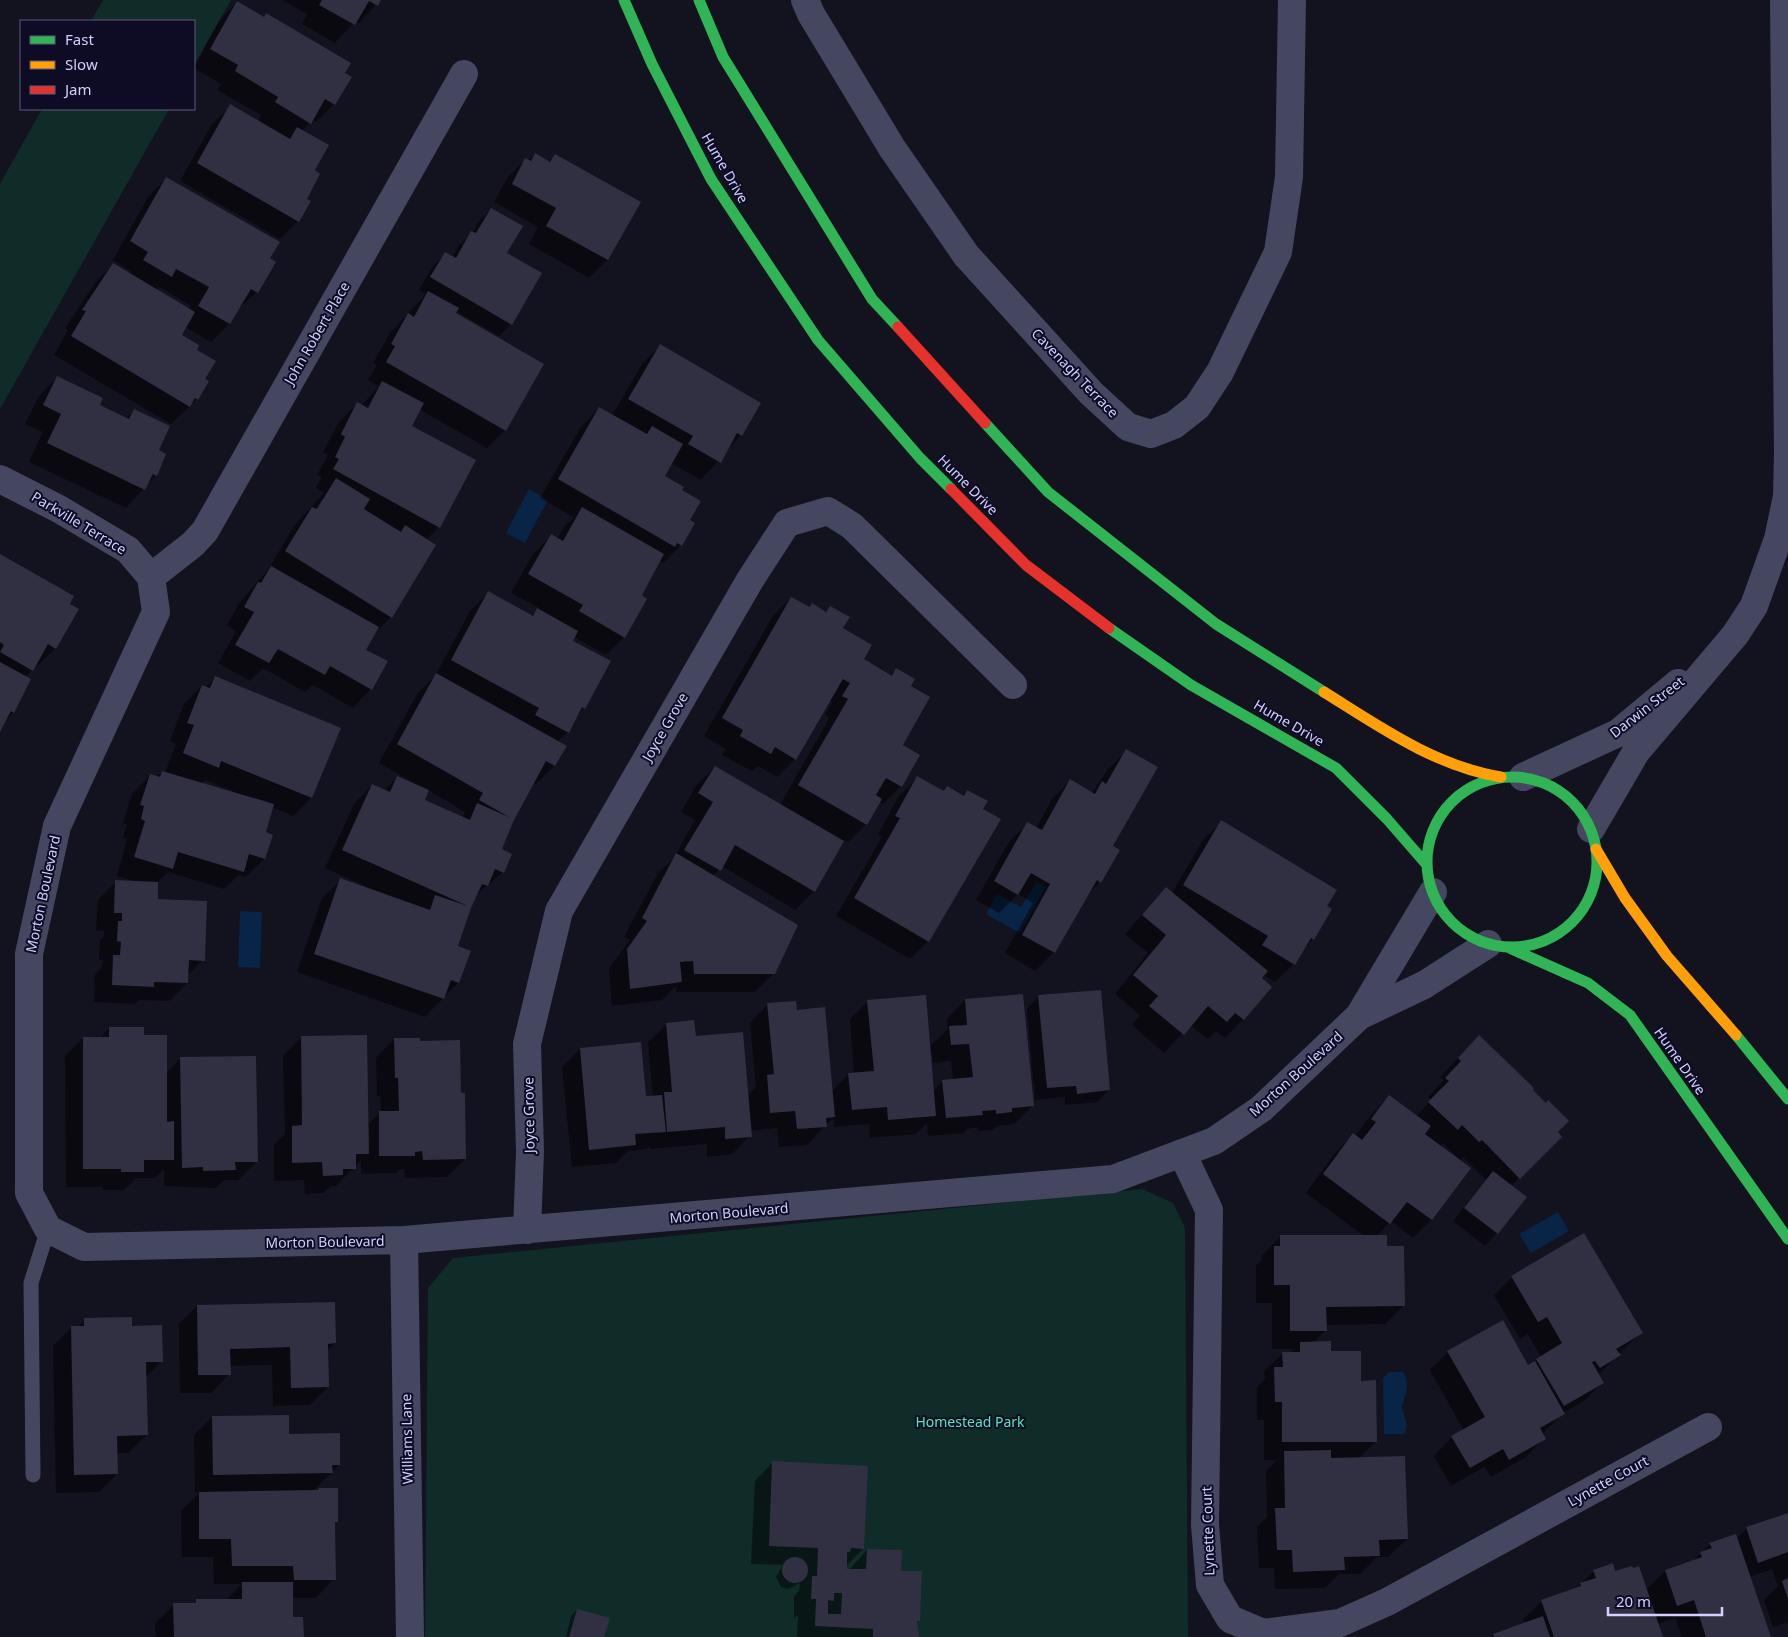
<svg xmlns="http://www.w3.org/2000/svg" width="1788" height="1637" font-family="'Noto Sans',sans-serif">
  <rect width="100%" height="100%" fill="#13121f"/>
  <!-- green -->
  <path fill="#102c29" d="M103,0H231L194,65V21H91Z
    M42,109H169L0,409V184Z
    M1142,1189L1173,1203L1185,1228L1188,1637H425L428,1288L453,1258Z"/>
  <!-- water -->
  <path fill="#082446" d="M529,489L548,500L525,543L506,533Z
    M1036,882L1046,887L1020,933L986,914L997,894L1021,907Z
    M240,911L262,912L260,968L238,967Z
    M1558,1212L1569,1231L1531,1253L1519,1234Z
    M1389,1372H1403C1411,1383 1405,1395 1402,1407C1404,1417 1410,1426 1404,1434H1384L1383,1378Z"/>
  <!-- shadow -->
  <path fill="#0007" fill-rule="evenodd" d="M282,0H380L359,23L355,21L335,43L302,24L307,14Z
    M237,2L263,18L266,14L343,74L334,104L316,122L312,120L302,131L313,170L298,221L280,239L180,181L212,124L231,106L258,122L261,115L217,90L221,84L194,68L219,21Z
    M535,154L548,162L555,156L639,202L607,260L589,278L529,244L538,227L494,202L507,178L526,159L528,161Z
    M166,178L268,259L257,292L237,310L229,324L211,342L185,327L180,335L195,350L203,379L197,399L171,424L54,355L68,330L65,328L95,283L113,265L129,274L131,271L113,260L148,197ZM159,287L191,306L189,310L156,290Z
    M491,209L506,254L511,324L499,336L457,312L455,314L505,430L487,448L419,409L410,426L439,527L426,540L391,617L374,634L365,650L371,689L353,708L313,685L305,692L263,668L250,681L218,663L236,631L227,625L240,602L268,570L294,526L324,493L316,488L322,477L317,475L328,455L323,452L339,422L357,404L361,406L379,386L368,380L377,365L373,363L390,333L426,294L419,290L433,266L445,254L452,258L459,245L472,233L479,221ZM322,499H325L315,515L313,514Z
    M660,346L741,435L701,480L671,463L664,476L681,491L688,521L681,545L663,563L659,561L640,595L624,637L606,655L574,637L571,641L584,708L576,716L568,732L557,742L554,766L536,784L533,782L513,819L501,850L503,872L474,897L456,947L458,983L425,1017L297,972L322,898L341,880L364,888L365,886L325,868L354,804L372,785L384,791L397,777L415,785L416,784L379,763L418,693L435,676L470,611L488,593L531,616L539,608L511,593L533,554L551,536L557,539L564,527L574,517L540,498L581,427L599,409L612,416L642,364ZM428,790L465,812L462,818L424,801Z
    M57,378L98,405L126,419L134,410L157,451L156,475L126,508L29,462L43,432L25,424L39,396Z
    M0,556L77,609L55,649L25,677L30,680L13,712L0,729Z
    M791,598L809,608L825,612L830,607L841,629L862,659L891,676L897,670L910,687L902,746L901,786L883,804L879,802L866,824L848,842L844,840L814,891L795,910L722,866L713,876L774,973L755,992H676V986L662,1000L612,1006L609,968L630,940L624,937L658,873L673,859L695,820L681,812L696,786L715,767L780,805L830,717L825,715L832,702L829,700L795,759L777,777L758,766L752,771L722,755L726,749L704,736L773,616Z
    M215,678L311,798L293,816L272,807L264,833V859L246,877L239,875L224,889L168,872L157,883L156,900L203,960L187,976V983L169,1001L139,1000L134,1004L94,1002L95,974L102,967L103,960L99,959L100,940L104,936V931L96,930L98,900L116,882H137L117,876L127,839L123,838L127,824L123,823L132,794L150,776L156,778L162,772L165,773L176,744L170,741L184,704L202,686L205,688ZM205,780L233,791L232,793L201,784Z
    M1126,751L1111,847L1100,882L1085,897L1054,952L1035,971L1005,953L1033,903L1018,894L999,913L976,900L1009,842L1027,824L1036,828L1052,799L1070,781L1092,793L1108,769Z
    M917,778L943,792L947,788L962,796L967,791L982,809L928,941L910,959L836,916L882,837L878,834L899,796Z
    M1222,822L1330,910L1313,939L1303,949L1294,964L1275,982L1263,975L1243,1019L1225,1038L1216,1031L1208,1039L1190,1025L1164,1053L1132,1025L1140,1015L1115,994L1148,953L1125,934L1166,888L1172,893L1203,840ZM1243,950L1250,955L1249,957L1242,952Z
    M1039,996L1109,1090L1097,1102L1065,1105V1097L1035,1100L1027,1009Z
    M965,1000L1032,1106L1014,1124L997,1126L992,1130L978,1131V1127L967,1129L963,1133L928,1136L927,1123L916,1134L870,1138L869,1124L834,1127L833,1118L807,1145L779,1147L777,1128L750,1131V1136L732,1154L707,1157V1144L650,1149L649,1146L646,1149L628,1151L616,1163L572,1167L562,1067L580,1049L645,1098L653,1097L648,1042L667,1024L694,1038L747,1096L756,1087L750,1023L768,1004L796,1011L831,1092L849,1074H854L850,1019L868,1001L929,1047L948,1029L947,1019ZM929,1052H932L933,1063L951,1061L953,1080L943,1081L933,1091Z
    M109,1028L142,1037L166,1073L181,1058L257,1161L238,1180H224L216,1188L164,1186V1169L155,1178H136L124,1190H103V1187H66L65,1056L83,1038H100Z
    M1479,1036L1531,1090L1561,1137L1511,1186L1497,1233L1485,1246L1453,1221L1486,1180L1463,1157L1459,1161L1469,1168L1431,1220L1413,1238L1391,1221L1377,1236L1386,1247L1403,1306L1385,1324L1325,1325V1331L1313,1343L1330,1353L1360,1382L1376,1441L1358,1459L1407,1539L1388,1557H1377L1360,1574H1339L1325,1588L1275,1589L1274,1568H1259L1257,1527L1267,1517L1266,1471L1277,1460H1264V1420H1257V1387L1265,1379L1264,1371L1283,1353H1290L1294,1349H1272V1303H1256V1266L1262,1259V1255L1281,1236H1364L1306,1193L1335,1153L1353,1135L1355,1136L1371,1115L1389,1096L1416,1116L1431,1100L1428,1097L1444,1080L1440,1077ZM1443,1143L1459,1159L1458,1160L1440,1146Z
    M302,1037L367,1125L381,1112L380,1096H377L376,1058L394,1039L419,1042L460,1094L465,1159L447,1177L405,1178L404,1169H400L396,1173L361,1174V1160L336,1186H330L324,1193L305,1194L304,1180L274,1181V1145L285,1134L283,1056Z
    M1512,1277L1641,1332L1598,1375L1602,1383L1584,1401L1563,1413L1542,1434L1544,1438L1526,1457L1491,1477L1484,1467L1451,1486L1434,1456L1452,1437L1464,1431L1430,1370L1448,1352L1528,1367L1541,1357L1528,1334L1520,1339L1494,1295Z
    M197,1306L335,1343L327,1351L328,1387L310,1405L273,1406L272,1365L229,1366V1374L211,1393H180L179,1324Z
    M85,1319L131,1327L162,1361L145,1378L147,1435L128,1453H117V1474L99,1492L56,1493L53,1346L71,1328H77Z
    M212,1417L288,1436L339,1465L312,1492L337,1521L333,1525L334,1579L316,1598H292V1618L302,1637H156L155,1623L174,1605H193L197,1601L226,1600L242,1584H214L213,1557H182L181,1511L200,1492L195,1493L194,1435Z
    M773,1462L863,1549L846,1566L845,1570H849L867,1550L899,1572L919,1621L916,1623L918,1637H797L798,1616L794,1617V1596L799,1591L800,1583L788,1589L781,1587L776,1577L783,1565L751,1564L755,1481Z
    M1788,1514V1622L1773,1627L1764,1600L1778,1586L1772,1569L1749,1577L1770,1637H1682L1675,1618L1658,1624L1662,1637H1491L1525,1624L1523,1619L1542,1601L1575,1589L1594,1571L1614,1573L1646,1590L1665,1571L1692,1562L1710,1544L1736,1539L1747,1528Z
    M577,1610L603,1637H566L571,1616Z"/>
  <!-- building -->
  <path fill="#312f42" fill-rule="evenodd" d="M322,0H381L378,6L369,1L355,25L319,5Z
    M237,1L264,17L266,13L351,63L345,73L352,77L335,105L325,99L311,124L275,102L278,97L235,71L238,65L210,49Z
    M230,104L290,139L297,127L329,145L315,170L320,174L307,199L311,201L299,222L197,163Z
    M535,153L550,162L555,154L641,202L608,260L546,226L556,208L512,184L525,158L531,161Z
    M166,177L280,242L270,258L276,262L258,293L251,289L230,324L198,306L209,287L176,269L172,277L143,260L148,252L130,241Z
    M491,208L523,226L507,253L542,273L512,325L430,277L445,252L456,258L471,231L476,233Z
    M113,263L195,312L182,335L199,345L197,350L216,361L205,379L209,381L198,400L195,398L190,407L71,336L86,311L82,310Z
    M428,291L459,308L456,313L544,364L506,431L386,362L395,346L391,344L408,313L414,317Z
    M660,344L761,403L742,436L737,433L721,463L688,444L693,436L628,399Z
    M57,376L103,398L100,405L129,419L134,409L170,426L159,450L166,454L157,476L153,474L145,490L47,443L61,414L43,405Z
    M382,381L424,403L412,426L476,460L440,528L333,469L339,459L335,457L345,437L341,434L357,402L368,408Z
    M599,407L647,434L652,426L683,444L665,476L684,487L682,490L701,501L690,520L695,523L682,546L677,543L675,547L558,479Z
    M336,478L370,499L364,509L401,532L405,525L436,545L392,618L285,551L312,507L317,509Z
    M582,507L664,554L642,595L647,599L625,638L579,611L583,605L528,574L551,534L563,541Z
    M0,554L74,596L70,604L79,609L56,649L48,644L33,671L0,652L4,645L0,642Z
    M271,566L379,627L366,650L388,661L372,690L330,666L325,675L278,649L269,663L235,645L254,612L244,607L258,582L261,583Z
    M488,591L533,616L537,608L578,631L573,641L611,661L585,709L582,707L569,733L535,715L539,708L451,660Z
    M791,597L810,607L812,603L826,612L830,606L850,617L843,628L872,645L864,659L892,676L896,668L915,679L911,686L930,697L903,745L920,755L902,787L886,778L876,795L882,799L867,825L798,785L848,699L842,696L850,683L843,679L796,760L775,747L771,754L740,736L743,730L722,718Z
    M0,662L31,679L14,713L11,711L0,732Z
    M436,673L567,746L555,766L546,761L514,820L502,849L512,854L504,873L495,869L488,886L482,884L471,908L458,946L471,951L459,983L451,980L444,999L314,954L340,878L430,910L435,895L468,906L342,850L372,784L390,792L397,776L429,790L425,800L470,820L477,803L511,818L479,800L483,793L397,744Z
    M215,676L341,728L312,798L221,761L219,768L183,753L194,725L187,723L202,685L210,688Z
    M1126,749L1158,767L1113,846L1120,850L1101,883L1097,880L1055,953L1022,935L1050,884L1031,873L1018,895L994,881L1027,822L1042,830L1070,779L1095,794L1102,781L1106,784Z
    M715,766L844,841L815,892L735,845L721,871L684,850L713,802L698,793Z
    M162,771L274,804L266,832L273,835L265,859L249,854L244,872L178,852L173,869L134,857L145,821L141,819L144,806L140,805L150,774L160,777Z
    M917,776L944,791L947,786L964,796L967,790L988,801L983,809L1001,819L929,942L854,898L900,818L895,816Z
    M1221,820L1337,890L1327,906L1332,909L1314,940L1311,938L1295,965L1262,945L1268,936L1183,885Z
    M676,853L798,925L775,974H694L693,961L680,962L682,982L630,989L627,949L647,921L642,918Z
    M115,880L158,882V899L207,901L205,961L189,960L188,983L154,982V987L112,985L113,955H120L121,942L117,941L118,921H122V913H114Z
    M1166,887L1268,971L1262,978L1272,987L1244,1020L1235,1013L1227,1022L1208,1006L1184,1035L1149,1006L1158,996L1133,975L1166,935L1142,915Z
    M1101,990L1110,1090L1077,1094L1076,1086L1047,1088L1038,995Z
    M1023,994L1034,1106L1012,1108V1112L996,1114V1110L982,1111L983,1115L946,1118L942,1080L973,1077L969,1044L951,1045L949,1026L967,1025L965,999Z
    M926,995L936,1116L888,1120L887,1107L852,1110L848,1073L874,1071L867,1000Z
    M796,1001L797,1010L825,1007L835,1117L826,1118L827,1127L797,1129L795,1111L770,1113L767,1075L774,1074L767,1003Z
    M694,1020L696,1036L743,1032L752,1137L725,1139V1127L667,1132L664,1092H672L666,1023Z
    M109,1027H144V1035H167V1122L174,1121V1160H144V1172H121V1169H83V1037H109Z
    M367,1035L369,1154H356V1169H343V1175L323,1176L322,1162L292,1163V1126L302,1125L301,1036Z
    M1479,1035L1534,1088L1533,1090L1546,1103L1548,1100L1569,1121L1558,1132L1562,1137L1520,1179L1482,1140L1479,1142L1462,1125L1458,1130L1428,1102L1449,1081L1445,1078L1461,1061L1458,1058Z
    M394,1038H420V1041L460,1040L461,1093H465L466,1159L423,1160L422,1151L415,1152V1156H379V1111H399L398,1078H395Z
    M641,1042L646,1096L662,1095L666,1132L635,1134L636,1145L589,1150L580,1048Z
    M256,1056L258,1162H235L236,1170L203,1171V1167L182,1168L180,1057Z
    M1389,1095L1431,1126L1425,1134L1471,1168L1432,1220L1407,1202L1390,1224L1323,1174L1353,1133L1362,1140L1376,1122L1371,1119Z
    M1493,1171L1527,1197L1498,1234L1464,1208Z
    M1584,1233L1643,1333L1616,1349L1621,1355L1600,1368L1595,1361L1592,1362L1604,1383L1564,1406L1536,1359L1562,1343L1547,1317L1538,1322L1511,1276Z
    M1280,1235H1387V1246H1404L1405,1306L1326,1307L1327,1331H1290V1285H1274V1246H1280Z
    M335,1302L336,1343L328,1344L329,1387L291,1388L290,1347L230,1349L231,1375H198L197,1305Z
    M132,1317V1326L162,1325L163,1362H146L148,1435L117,1436L118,1474L74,1475L71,1326H84V1318Z
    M1503,1320L1528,1365L1535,1361L1565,1414L1540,1428L1546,1439L1509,1460L1503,1449L1470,1468L1451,1436L1485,1417L1447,1351Z
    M1331,1341V1351H1361V1381L1376,1380L1377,1442H1282V1402H1275L1274,1367H1283L1282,1352H1300V1342Z
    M289,1415V1434L340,1433V1465H332L333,1473L213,1475L212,1416Z
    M1331,1450V1458L1405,1456L1408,1539L1379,1540L1380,1556L1344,1557L1345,1570L1293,1572L1292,1550H1277L1275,1508H1285L1284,1451Z
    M772,1461L868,1466L864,1549L851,1548L850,1552H847V1569H866L867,1549L902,1550L901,1571H922L920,1621H917L919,1637H873V1629L815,1626L816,1599H811L812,1576H817L818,1548L769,1546ZM834,1593H842L841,1614H828V1600L834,1601Z
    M319,1488H338V1522H335L336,1580H294L293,1566H232L231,1539H199V1492L318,1490Z
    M1788,1513V1552L1758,1563L1746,1527Z
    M1736,1534L1771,1637H1706L1694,1600L1677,1606L1665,1570L1702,1557L1700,1552L1712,1548L1709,1543Z
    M782 1570a13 13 0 1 1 26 0a13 13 0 1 1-26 0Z
    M1613,1563L1615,1571L1632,1566L1633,1568L1639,1566L1663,1637H1554L1541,1600L1581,1586L1580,1583L1596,1578L1593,1570Z
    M1788,1578V1599L1782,1581Z
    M242,1582H293V1617H303L304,1637H174L173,1603H196V1599H242Z
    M577,1609L610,1618L604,1637H569Z
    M1543,1616L1550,1637H1494L1493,1634Z"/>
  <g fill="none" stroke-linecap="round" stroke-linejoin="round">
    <!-- lane -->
    <path stroke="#454761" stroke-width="15" d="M33,1475L31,1283L48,1229"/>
    <!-- street -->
    <path stroke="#454761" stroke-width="28" d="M805,0L811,14L892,148L966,255L1091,393L1128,427L1151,434L1174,425L1197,407L1220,372L1278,252L1289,177L1292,0
      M0,479L59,509L128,550L151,577
      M151,577L156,612L57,826L29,954V1193L48,1229L84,1247L404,1240L1113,1179L1214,1141L1261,1109L1359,1016L1433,892
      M151,577L193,544L205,531L464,74
      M1523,777L1618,733L1678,683
      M1591,829L1636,752L1735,635L1754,606L1778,539L1787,496L1788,453L1784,0
      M1359,1016L1424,985L1488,944
      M1182,1153L1209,1210L1205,1525L1210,1585L1230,1619L1263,1633L1340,1623L1387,1602L1708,1427
      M527,1230L530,1152L527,1044L559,911L750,580L787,523L828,511L852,526L1013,685
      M404,1240L410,1637"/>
    <!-- fast -->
    <path stroke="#30b455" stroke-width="11" d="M624,0L652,64L711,179L818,340L920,458L951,489
      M699,0L723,57L872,299L898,327
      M985,423L1048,492L1216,624L1324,692
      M1109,628L1191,685L1336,768L1387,819L1427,865
      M1427 862a85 85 0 1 1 170 0a85 85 0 1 1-170 0Z
      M1507,947L1588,983L1630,1015L1788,1239
      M1736,1035L1788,1099"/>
    <!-- slow -->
    <path stroke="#ff9f0a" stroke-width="11" d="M1324,692C1380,727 1435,766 1501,777
      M1596,849L1625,898L1667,956L1736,1035"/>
    <!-- jam -->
    <path stroke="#e5322d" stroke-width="11" d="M898,327L985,423
      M951,489L1026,565L1109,628"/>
  </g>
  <g text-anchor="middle" stroke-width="4" stroke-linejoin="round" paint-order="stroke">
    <!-- street labels -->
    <g font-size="14" fill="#d1d0ff" stroke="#0e0c25">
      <text transform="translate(725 168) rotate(60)" y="5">Hume Drive</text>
      <text transform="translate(317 333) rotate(-60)" y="5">John Robert Place</text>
      <text transform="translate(1075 373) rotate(46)" y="5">Cavenagh Terrace</text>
      <text transform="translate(968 485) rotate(45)" y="5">Hume Drive</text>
      <text transform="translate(79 523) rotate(31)" y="5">Parkville Terrace</text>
      <text transform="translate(1647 707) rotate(-38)" y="5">Darwin Street</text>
      <text transform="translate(1289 723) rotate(30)" y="5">Hume Drive</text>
      <text transform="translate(665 727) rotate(-60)" y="5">Joyce Grove</text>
      <text transform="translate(43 894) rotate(-78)" y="5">Morton Boulevard</text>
      <text transform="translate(1680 1061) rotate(55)" y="5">Hume Drive</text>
      <text transform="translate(1296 1074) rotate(-42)" y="5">Morton Boulevard</text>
      <text transform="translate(529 1115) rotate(-91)" y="5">Joyce Grove</text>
      <text transform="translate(729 1213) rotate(-5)" y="5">Morton Boulevard</text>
      <text transform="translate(325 1242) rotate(-1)" y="5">Morton Boulevard</text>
      <text transform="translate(407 1439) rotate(-91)" y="5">Williams Lane</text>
      <text transform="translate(1608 1481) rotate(-29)" y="5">Lynette Court</text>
      <text transform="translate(1208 1531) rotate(-92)" y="5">Lynette Court</text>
    </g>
    <!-- park labels -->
    <g font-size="14" fill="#50ebb5" stroke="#0e0c25">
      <text x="970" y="1427">Homestead Park</text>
    </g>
  </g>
  <!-- legend -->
  <rect x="20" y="20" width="175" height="90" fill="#0e0c25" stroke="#5c5a7c"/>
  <rect x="30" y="36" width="25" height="8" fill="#30b455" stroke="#5c5a7c"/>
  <text x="65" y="45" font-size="15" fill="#d1d0ff">Fast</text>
  <rect x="30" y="61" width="25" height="8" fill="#ff9f0a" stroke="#5c5a7c"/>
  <text x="65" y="70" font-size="15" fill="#d1d0ff">Slow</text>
  <rect x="30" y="86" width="25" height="8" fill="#e5322d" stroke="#5c5a7c"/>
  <text x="65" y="95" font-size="15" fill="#d1d0ff">Jam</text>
  <!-- scale -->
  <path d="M1608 1607v8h114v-8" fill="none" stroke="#d1d0ff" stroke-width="2.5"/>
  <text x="1616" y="1607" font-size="15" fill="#d1d0ff" stroke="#0e0c25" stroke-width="4" paint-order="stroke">20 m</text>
</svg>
